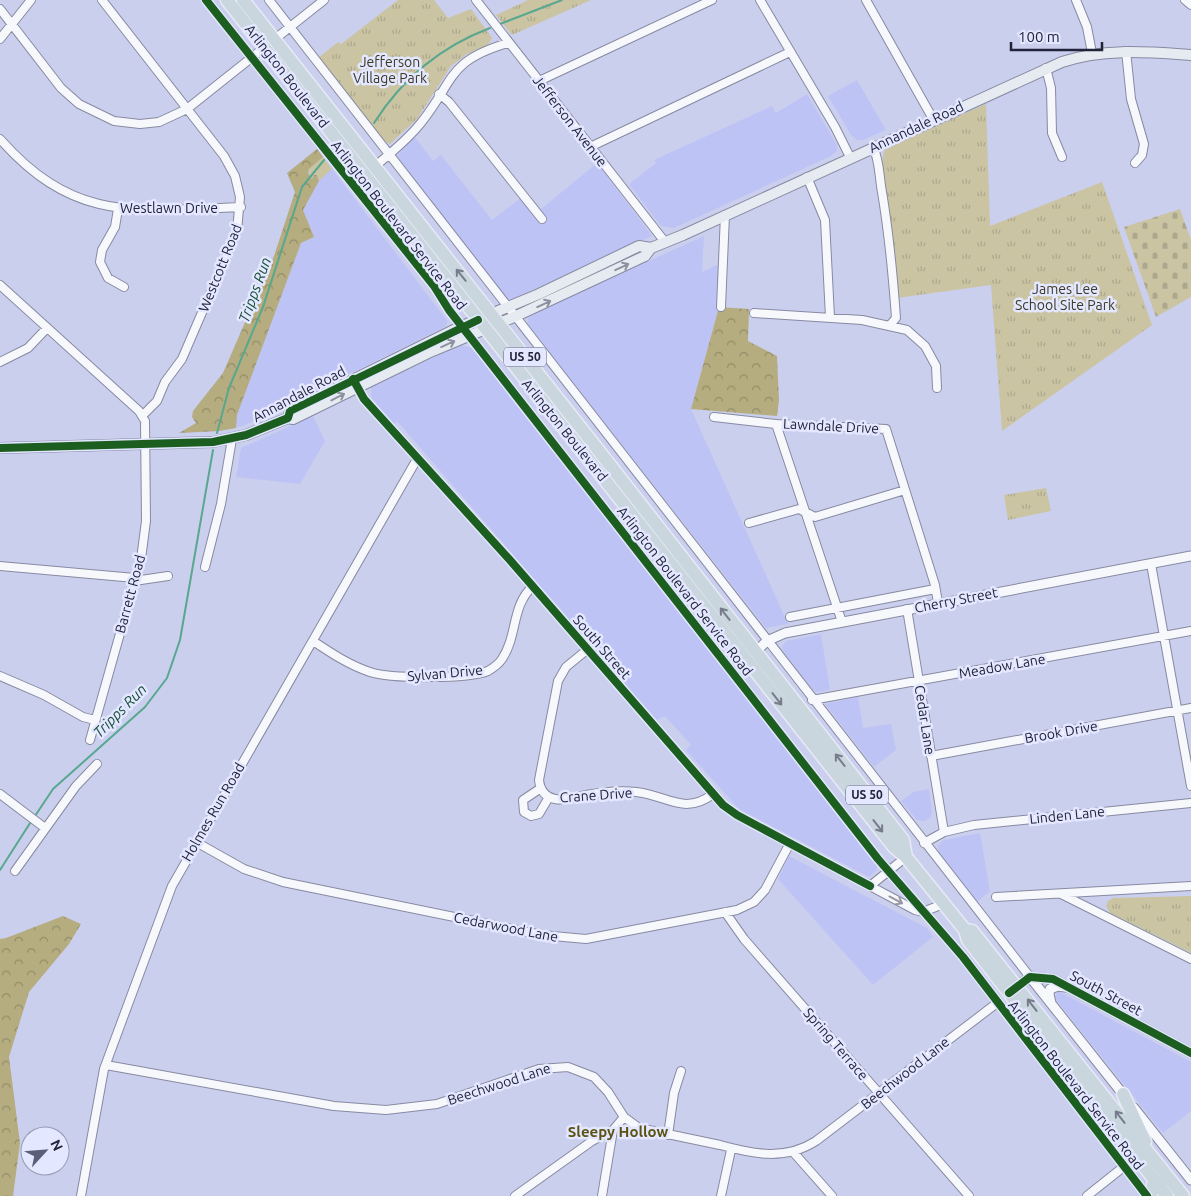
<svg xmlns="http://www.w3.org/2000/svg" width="1191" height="1196" font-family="Ubuntu,sans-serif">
  <defs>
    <pattern id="forest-crowns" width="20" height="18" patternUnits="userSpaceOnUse" patternTransform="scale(1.25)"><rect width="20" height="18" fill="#b5ad7f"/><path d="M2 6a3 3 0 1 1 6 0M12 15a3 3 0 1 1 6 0" fill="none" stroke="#938c69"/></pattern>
    <pattern id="cemetery-stones" width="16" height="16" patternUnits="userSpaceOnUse" patternTransform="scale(1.25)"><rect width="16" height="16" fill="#cac4a3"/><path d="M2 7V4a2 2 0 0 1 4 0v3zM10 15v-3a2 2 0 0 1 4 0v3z" fill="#ada88d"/></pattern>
    <pattern id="park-tufts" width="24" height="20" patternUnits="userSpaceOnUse" patternTransform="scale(1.25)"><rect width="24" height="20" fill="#cac4a3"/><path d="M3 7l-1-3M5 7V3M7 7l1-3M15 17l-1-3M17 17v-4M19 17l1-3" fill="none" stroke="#ada88d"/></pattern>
  </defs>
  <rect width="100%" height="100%" fill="#cbcfee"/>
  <!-- built -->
  <path fill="#bec3f5" d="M857,80L886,130L863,140H857L851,135L828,96Z
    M807,94L837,145V151L831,156L674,228L661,226L629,184L656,163L654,160L772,106L776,113Z
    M414,136L433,161L441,155L492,220L527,193L541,209L597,163L652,236L510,300L504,297L397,156Z
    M317,149L448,322L445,327L243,426L219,431L179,433L209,417L197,406L223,373L274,256L314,237L287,173Z
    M704,236L702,272L721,263L719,307L691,409L788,624L766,628L527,324L528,318L532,314Z
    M460,345L474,348L530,417L878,863L876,871L869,877L739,809L686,750L691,745L665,716L657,720L397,421L394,424L371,397V387Z
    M313,416L325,441L300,484L236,477L241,448Z
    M821,634L830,690L817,692L812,689L783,651L782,647L786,641Z
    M858,697L863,728L891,724L896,750L874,767L825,704Z
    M929,789L932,811L931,817L925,821L917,820L901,801L913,792Z
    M980,833L990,891L977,902L939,854L938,846L943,840Z
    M789,856L927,928L933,937L873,985L778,879Z
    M1058,991L1191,1062V1111L1163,1133L1056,1000L1055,997Z"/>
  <!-- grass -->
  <path fill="#cac4a3" d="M323,157L332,169L319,181L318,176L310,178L309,169Z"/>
  <!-- forest -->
  <path fill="url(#forest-crowns)" d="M317,149L323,157L309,169L308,173L312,179L314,175H317L319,181L303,210L314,237L301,243L237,415L236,428L219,431L179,433L196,423L192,417L193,411L223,373L274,256L295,192L287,173Z
    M719,307L749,309L748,341L777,356L779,400L777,416L691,409Z
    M63,916L81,924L69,944L29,992L9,1057L20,1143L13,1196H0V939L6,938Z"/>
  <!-- cemetery -->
  <path fill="url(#cemetery-stones)" d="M1180,209L1191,240V297L1156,317L1124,227Z"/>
  <!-- park -->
  <path fill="url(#park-tufts)" d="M398,0H434L448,18L471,9L492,38L488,45L467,54L451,66L417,119L390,144L383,141L318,58L338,42L341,44Z
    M528,0H591L512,35L496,15Z
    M986,104L990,226L1102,182L1152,325L1002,431L991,285L897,298L889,204C883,195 879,156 886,148Z
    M1046,488L1051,511L1008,520L1004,495Z
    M1191,896V953L1110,913L1106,906L1108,901L1113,898Z"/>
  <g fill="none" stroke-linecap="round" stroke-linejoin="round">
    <!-- stream -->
    <path stroke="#58a78e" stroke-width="2" d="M500,24L562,0
      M374,123C402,79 442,46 490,28
      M217,433L229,388L263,307L302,187L324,160
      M35,816L53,789L145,707L167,678L180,640L213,450
      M0,870L32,820"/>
    <!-- minor casing -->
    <g stroke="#878aa1" stroke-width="10">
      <path id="minor" d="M102,0L224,156L235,176L240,197L237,231L182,359L165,382L157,401L143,415
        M206,0L434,286L449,310L878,859L963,957L1147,1196
        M269,0L1030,977
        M476,0L665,242
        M760,0L835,127L850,157
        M866,0L933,119
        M1076,0L1087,27L1092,53
        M1185,0L1191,5
        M0,9L61,88L79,104L114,121L140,124L159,122L187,109L324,0
        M0,39L31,0
        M1126,51L1131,99L1144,144L1142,155L1135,163
        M1046,68L1051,88L1052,133L1062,157
        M539,81L712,0
        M439,94L449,102L542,219
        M0,139C75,224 138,211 241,207
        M590,147L790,52
        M873,147C880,161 879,177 882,192C889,234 893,276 896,318L890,325
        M374,167C390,154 407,140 420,124C455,81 446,61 508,43
        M807,177L825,220L830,317
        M118,209L115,227L102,250L100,262L108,278L124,287
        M0,285L139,411L145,421L146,521L141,559L90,740
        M721,307L725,215
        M754,313L862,320L907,330L925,346L936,366L937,388
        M0,362L28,348L47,328
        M355,383L364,399L509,559L723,805L737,815L915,910L923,912L943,904
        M714,417L776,424L886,429L935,585L938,603
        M776,424L842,622
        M749,523L799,509L815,517L905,490
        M1151,564L1191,786
        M0,566L135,578
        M205,567L221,504L232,439
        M134,581L168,576
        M907,609L944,832
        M790,617L935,589
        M313,641C331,653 349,665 370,672C391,679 468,679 488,671C493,668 499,664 502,659C518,635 511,606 533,586
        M588,649L566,667L558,681L539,780C540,790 545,797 555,799C565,801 577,797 586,795C603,792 619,790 636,792C667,795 684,816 713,794
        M0,676L44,695L83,717L95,720
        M812,700L1191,631
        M931,756L1191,708
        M541,788L523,800L524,812L531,816L539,814L549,797
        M0,794L45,828
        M196,842L244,869L283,882L542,935L586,939L737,910L754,902L765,890L790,843
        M924,843L944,832L974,825L1191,803
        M15,871L76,786L97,764
        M870,886L906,857
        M1061,894L1191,959
        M996,897L1191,886
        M725,912L744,939L969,1196
        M106,1065L334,1106L386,1110L437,1104L539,1069L568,1067L594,1077L608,1092L624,1117L639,1128L720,1145C753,1154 785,1161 816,1141L997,1003
        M668,1135L674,1093L681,1071
        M794,1153L832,1196
        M81,1196L104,1069L172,886L417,459
        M515,1196L592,1141L613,1130
        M602,1196L613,1130L624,1117
        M721,1196L731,1150
        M1087,1196L1136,1157"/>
    </g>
    <!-- tertiary casing -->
    <g stroke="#878aa1" stroke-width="11">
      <path id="tertiary" d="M753,654L767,641L785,633L1191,556
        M1030,977L1126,1098
        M1012,990L1030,977L1053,979L1191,1053
        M1051,1003L1049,994L1050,989L1058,986L1065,987
        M1134,1108L1191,1180"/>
    </g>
    <!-- secondary casing -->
    <g stroke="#878aa1" stroke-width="12">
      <path id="secondary" d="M288,418L290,411L462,326L539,294L639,246L651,248L683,235L1062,62C1104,48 1147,52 1191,55
        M0,448L213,442L246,435L288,418L293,419L428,353L514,317L645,256L651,248"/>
    </g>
    <!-- trunk casing -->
    <g stroke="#e8e9f7" stroke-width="15">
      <path id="trunk" d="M227,0L894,847L906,857L965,930L968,940L1167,1196
        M243,0L595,446L903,840L906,857
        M965,930L972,931L1183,1196
        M1123,1094L1145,1141
        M1151,1196L1153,1185L1162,1182"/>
    </g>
    <!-- minor -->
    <use href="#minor" stroke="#f7f8fc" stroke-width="8"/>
    <!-- tertiary -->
    <use href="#tertiary" stroke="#f7f8fc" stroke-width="9"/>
    <!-- secondary -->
    <use href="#secondary" stroke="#e6ebf1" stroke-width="10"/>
    <!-- trunk -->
    <use href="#trunk" stroke="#cad6de" stroke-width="12"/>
    <!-- cycleway casing -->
    <g stroke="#e3e7ff" stroke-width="11">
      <path id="cycleway" d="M206,0L434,286L449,310L878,859L963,957L1147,1196
        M353,379L364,399L509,559L723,805L737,815L870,886
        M0,448L213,442L246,435L288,418L290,411L478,320
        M1009,993L1030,977L1053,979L1191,1053"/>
    </g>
    <!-- cycleway -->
    <use href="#cycleway" stroke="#1b5e20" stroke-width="8"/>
  </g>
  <!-- one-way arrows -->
  <defs><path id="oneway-shaft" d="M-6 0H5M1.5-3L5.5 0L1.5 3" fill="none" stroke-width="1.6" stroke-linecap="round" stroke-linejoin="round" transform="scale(1.25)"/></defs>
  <g stroke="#8d919e">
    <use href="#oneway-shaft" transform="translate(622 267) rotate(-25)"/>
    <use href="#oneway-shaft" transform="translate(544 304) rotate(-25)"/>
    <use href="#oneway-shaft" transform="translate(448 344) rotate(-24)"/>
    <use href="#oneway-shaft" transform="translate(338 397) rotate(-27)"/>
  </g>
  <g stroke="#767c8c">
    <use href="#oneway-shaft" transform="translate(461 275) rotate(-129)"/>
    <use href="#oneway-shaft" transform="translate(725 614) rotate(-128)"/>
    <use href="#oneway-shaft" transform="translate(777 699) rotate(52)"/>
    <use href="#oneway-shaft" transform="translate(840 760) rotate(-128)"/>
    <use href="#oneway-shaft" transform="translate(878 826) rotate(52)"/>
    <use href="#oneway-shaft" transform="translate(1032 1005) rotate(-128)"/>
    <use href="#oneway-shaft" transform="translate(1120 1117) rotate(-128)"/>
  </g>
  <use stroke="#9798a4" href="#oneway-shaft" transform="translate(896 900) rotate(28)"/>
  <g text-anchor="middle" stroke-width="5" stroke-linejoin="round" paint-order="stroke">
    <!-- shield labels -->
    <g fill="#e3e7ff" stroke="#5b5e74" stroke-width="1">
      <rect x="504" y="347.5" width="42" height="19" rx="4"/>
      <rect x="846" y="785.5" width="42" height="19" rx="4"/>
    </g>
    <g font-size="12" font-weight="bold" fill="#212339">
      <text x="525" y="361">US 50</text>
      <text x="867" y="799">US 50</text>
    </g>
    <!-- park labels -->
    <g font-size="14" fill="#3d3922" stroke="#e3e7ff">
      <text x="390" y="67">Jefferson<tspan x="390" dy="16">Village Park</tspan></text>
      <text x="1065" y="294">James Lee<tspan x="1065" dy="16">School Site Park</tspan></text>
    </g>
    <!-- street labels -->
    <g font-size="14" fill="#212339" stroke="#e3e7ff">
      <text transform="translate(287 76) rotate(52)" y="5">Arlington Boulevard</text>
      <text transform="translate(570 121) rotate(52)" y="5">Jefferson Avenue</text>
      <text transform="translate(916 127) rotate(-25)" y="5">Annandale Road</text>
      <text x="169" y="213">Westlawn Drive</text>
      <text transform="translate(399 225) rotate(52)" y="5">Arlington Boulevard Service Road</text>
      <text transform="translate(220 268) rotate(-68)" y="5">Westcott Road</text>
      <text transform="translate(299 394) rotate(-28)" y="5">Annandale Road</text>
      <text transform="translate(831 426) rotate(3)" y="5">Lawndale Drive</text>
      <text transform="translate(565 430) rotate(51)" y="5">Arlington Boulevard</text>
      <text transform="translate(685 591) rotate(52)" y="5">Arlington Boulevard Service Road</text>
      <text transform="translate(130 594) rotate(-75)" y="5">Barrett Road</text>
      <text transform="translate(956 600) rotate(-11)" y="5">Cherry Street</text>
      <text transform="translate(602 647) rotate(49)" y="5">South Street</text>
      <text transform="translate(1002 666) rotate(-10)" y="5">Meadow Lane</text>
      <text transform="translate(445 673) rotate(-5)" y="5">Sylvan Drive</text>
      <text transform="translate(925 720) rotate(81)" y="5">Cedar Lane</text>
      <text transform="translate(1061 732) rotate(-10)" y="5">Brook Drive</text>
      <text transform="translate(596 795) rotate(-4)" y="5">Crane Drive</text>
      <text transform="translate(213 812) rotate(-60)" y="5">Holmes Run Road</text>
      <text transform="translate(1067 815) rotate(-6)" y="5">Linden Lane</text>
      <text transform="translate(506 927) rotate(11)" y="5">Cedarwood Lane</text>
      <text transform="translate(1106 993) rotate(28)" y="5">South Street</text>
      <text transform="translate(836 1044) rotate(49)" y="5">Spring Terrace</text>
      <text transform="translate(905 1073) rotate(-38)" y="5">Beechwood Lane</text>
      <text transform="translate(499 1084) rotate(-18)" y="5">Beechwood Lane</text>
      <text transform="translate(1076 1085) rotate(52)" y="5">Arlington Boulevard Service Road</text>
    </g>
    <!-- water labels -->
    <g font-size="15" font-style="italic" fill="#185036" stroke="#e3e7ff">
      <text transform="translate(255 290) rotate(-70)" y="5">Tripps Run</text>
      <text transform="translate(120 711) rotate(-45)" y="5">Tripps Run</text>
    </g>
    <!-- neighbourhood labels -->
    <g font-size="15" font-weight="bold" fill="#5c5214" stroke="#e3e7ff">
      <text x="618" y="1137">Sleepy Hollow</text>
    </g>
  </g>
  <!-- north arrow -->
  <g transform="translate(45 1151) rotate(64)"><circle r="24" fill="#e3e7ff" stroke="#9599b0"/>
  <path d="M0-4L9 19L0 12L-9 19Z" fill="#5c5f78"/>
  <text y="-8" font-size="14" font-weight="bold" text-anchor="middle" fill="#212339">N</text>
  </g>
  <!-- scale -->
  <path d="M1011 42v8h91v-8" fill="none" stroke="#212339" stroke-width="2.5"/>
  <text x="1018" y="42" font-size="15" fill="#212339" stroke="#e3e7ff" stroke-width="4" paint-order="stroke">100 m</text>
</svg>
